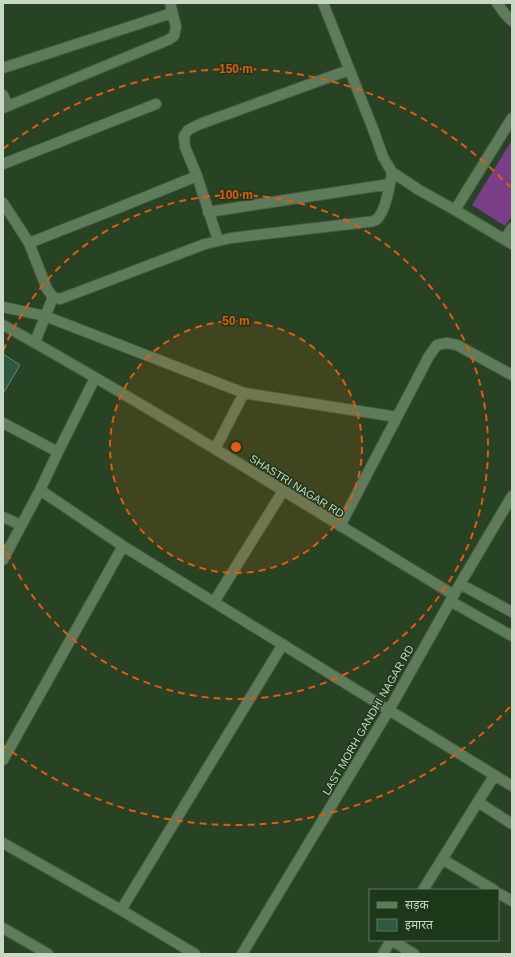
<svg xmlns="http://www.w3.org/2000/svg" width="515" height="957" font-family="Helvetica,'Noto Sans Devanagari',sans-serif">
  <rect width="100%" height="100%" fill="#284323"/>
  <!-- green -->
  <path fill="#7a3d87" d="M512,140V216L505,226L472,205Z"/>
  <!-- building -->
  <path fill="#2c5943" stroke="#59876f" d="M3,354L20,365L3,394Z"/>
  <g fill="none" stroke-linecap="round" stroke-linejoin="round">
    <!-- minor casing -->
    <g stroke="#465e42" stroke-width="12">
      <path id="minor" d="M323,3L373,129L383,157L392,172L419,190L455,210L512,244
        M497,3L505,14L512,21
        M3,68L172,13
        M3,95L8,106
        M3,108L168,40L174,36L176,27L170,3
        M3,164L156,104
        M3,203L15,221L29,243L47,289L53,297L60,299L205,244L231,238L367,222C370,222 374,221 376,220C386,212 390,184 392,172
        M455,210L512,118
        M208,212L390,184
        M505,239L512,228
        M218,240L197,176L185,147L184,136L188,130L200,124L349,70
        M29,243L118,208L197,176
        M3,307L45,316L244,393L397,417
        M3,325C156,410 304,504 454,595
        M35,342L53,297
        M3,423L58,452L40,490L3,560
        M215,449L244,393
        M58,452L95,378
        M40,490L123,546L512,786
        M3,517L21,525
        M340,526L429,356L437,345L446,343L457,345L512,375
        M460,584L512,612
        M450,601L512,636
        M214,602L283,491
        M3,760L123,546
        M478,802L512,824
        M3,843L121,910L195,954
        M442,859L494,890
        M423,890L494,776
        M498,893L512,901
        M121,910L283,644
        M3,928L48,954
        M242,954L389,710L460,584L512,496
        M383,954L391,940L414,954"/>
    </g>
    <!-- minor -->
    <use href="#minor" stroke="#5f7c5a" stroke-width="10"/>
  </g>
  <!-- distance rings -->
  <circle cx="236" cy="447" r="126" fill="#e8590c" fill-opacity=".12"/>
  <g fill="none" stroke="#e8590c" stroke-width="2" stroke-dasharray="7 5">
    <circle cx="236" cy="447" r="126"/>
    <path d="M3 351A252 252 0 1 1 3 543"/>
    <path d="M510 707A378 378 0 0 1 3 745M3 149A378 378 0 0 1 510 187"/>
  </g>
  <g text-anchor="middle" stroke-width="3" stroke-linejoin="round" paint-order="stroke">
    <!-- street labels -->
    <g font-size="11" fill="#c8d8c5" stroke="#1d3819">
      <text transform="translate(297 486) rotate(32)" y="4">SHASTRI NAGAR RD</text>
      <text transform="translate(368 720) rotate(-60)" y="4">LAST MORH GANDHI NAGAR RD</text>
    </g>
  </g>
  <circle cx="236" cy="447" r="6" fill="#e8590c" stroke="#1d3819" stroke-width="2"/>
  <g font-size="12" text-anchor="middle" font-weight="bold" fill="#e8590c" stroke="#1d3819" stroke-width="3" stroke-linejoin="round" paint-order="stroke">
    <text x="236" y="73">150 m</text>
    <text x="236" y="199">100 m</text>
    <text x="236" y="325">50 m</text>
  </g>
  <!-- border -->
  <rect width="515" height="957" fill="none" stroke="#c8d8c5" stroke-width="8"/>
  <!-- legend -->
  <rect x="369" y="889" width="130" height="52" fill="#1d3819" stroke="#61785e"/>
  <rect x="377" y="902" width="20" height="6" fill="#5f7c5a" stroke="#61785e"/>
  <text x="405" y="909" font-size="12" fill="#c8d8c5">सड़क</text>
  <rect x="377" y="919" width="20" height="12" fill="#2c5943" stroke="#61785e"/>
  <text x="405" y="929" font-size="12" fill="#c8d8c5">इमारत</text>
</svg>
